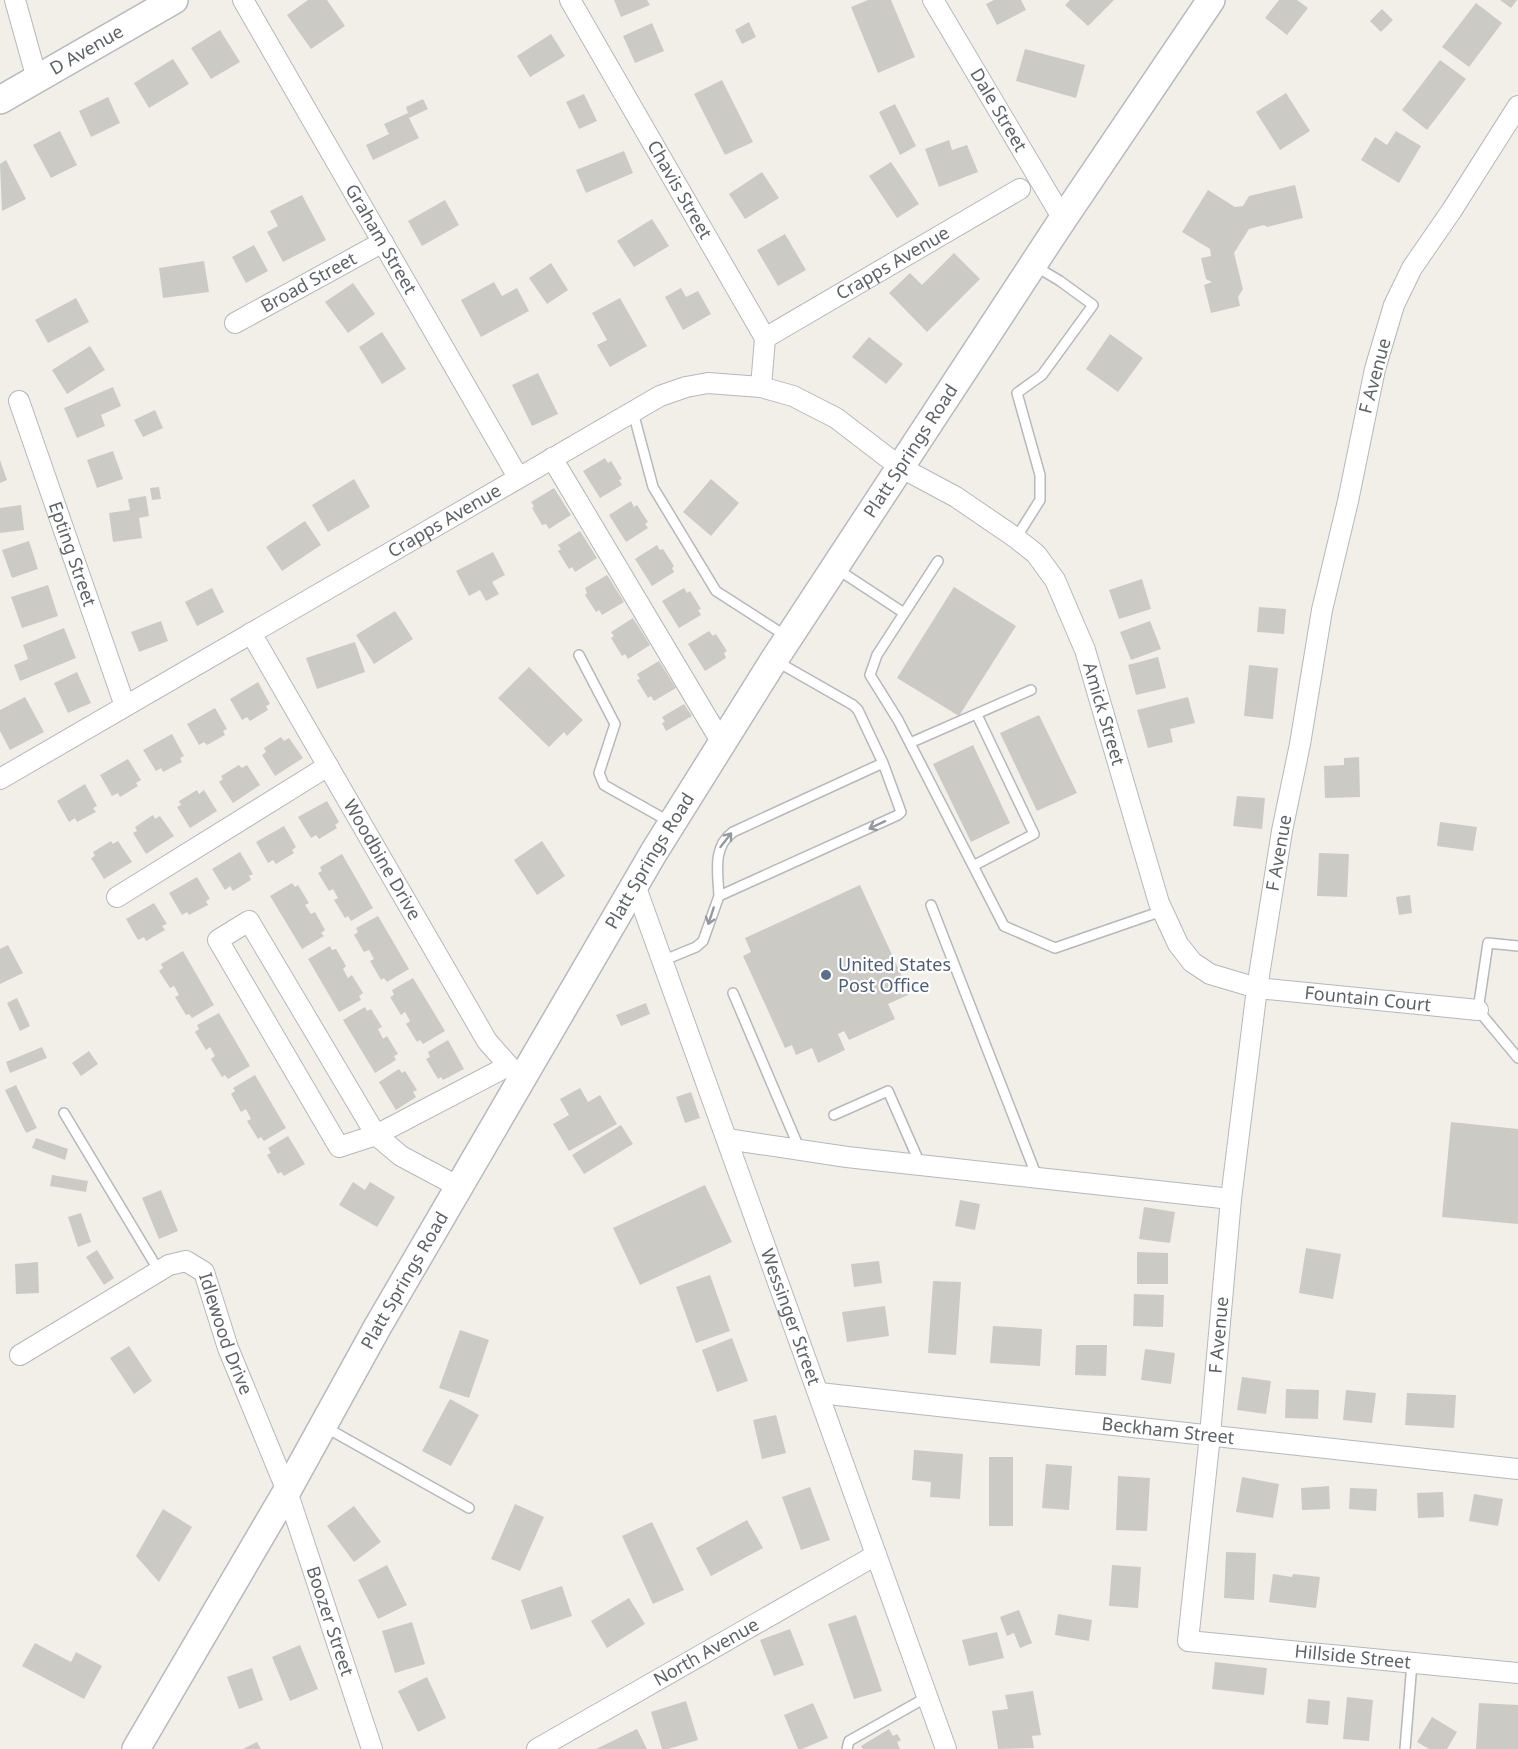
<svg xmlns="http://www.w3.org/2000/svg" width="1518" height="1749" font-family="'Noto Sans',sans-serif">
  <rect width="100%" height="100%" fill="#f1efe8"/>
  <!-- building -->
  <path fill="#cccac5" d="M308,0H327L345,26L311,49L287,15Z
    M614,0H647L650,5L621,17Z
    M868,0H891L915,57L878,73L851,7Z
    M994,0H1021L1026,10L997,25L986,4Z
    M1070,0H1114L1088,26L1065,5Z
    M1279,0H1297L1308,8L1287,35L1265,18Z
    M1500,0H1517L1511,8Z
    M1476,3L1502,23L1469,67L1442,47Z
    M1382,9L1393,20L1381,32L1370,21Z
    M749,22L756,37L742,44L735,30Z
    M652,23L664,51L635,63L623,36Z
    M220,30L240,62L211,79L191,48Z
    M551,34L565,56L530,77L517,56Z
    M1025,49L1085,65L1076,98L1016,81Z
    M173,59L189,84L149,108L134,83Z
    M1440,60L1466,79L1427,130L1402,110Z
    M722,80L753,142L725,155L694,94Z
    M1286,93L1310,131L1280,150L1256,112Z
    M584,94L597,121L579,129L566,102Z
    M108,97L120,123L91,137L79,111Z
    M423,99L428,109L409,118L419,138L373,160L366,145L389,134L384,124L408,113L406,107Z
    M895,104L916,146L900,155L879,112Z
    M60,131L77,165L51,178L33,145Z
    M1396,131L1421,146L1399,183L1361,160L1375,137L1387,145Z
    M949,140L952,150L967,145L978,172L939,187L925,149Z
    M624,151L633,173L586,193L576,170Z
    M6,160L26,199L2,211L0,164Z
    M891,162L919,204L897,218L869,176Z
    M762,172L779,198L745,219L729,194Z
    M1295,185L1303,218L1267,227L1264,225L1249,229L1234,253L1243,289L1238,297L1240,306L1211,313L1204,285L1212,282L1206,279L1201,258L1211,256L1210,249L1182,232L1208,190L1235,207L1243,206L1249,196Z
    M302,195L326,240L283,262L267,232L278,226L270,211Z
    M445,200L459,225L422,246L408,221Z
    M652,219L669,246L634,267L617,241Z
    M785,234L806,270L778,286L757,250Z
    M254,245L268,271L246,283L232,257Z
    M954,253L980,279L927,332L889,293L910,273L922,285Z
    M204,261L209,292L163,298L159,268Z
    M551,263L568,290L547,304L529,278Z
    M494,282L502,296L517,288L529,311L481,337L461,300Z
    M353,283L375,314L348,333L325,302Z
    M681,288L686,297L698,291L711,314L683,330L665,297Z
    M76,298L89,322L48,343L35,320Z
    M620,298L647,346L610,367L597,345L607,340L592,313Z
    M382,332L406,369L382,384L359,347Z
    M1110,334L1143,358L1118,392L1086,369Z
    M869,337L903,364L886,384L852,357Z
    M90,346L105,370L67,394L52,370Z
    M538,373L558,414L532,426L512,385Z
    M113,387L121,406L101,415L105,426L77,438L64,408Z
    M155,410L163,428L143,437L134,420Z
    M113,451L123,479L97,488L87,460Z
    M605,458L608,463L611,461L622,479L619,480L622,485L600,498L583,471Z
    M0,460L7,480L0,483Z
    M354,479L370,507L328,532L312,505Z
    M711,479L739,503L711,536L683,512Z
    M159,487L161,499L152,500L150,488Z
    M554,488L571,515L549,529L546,524L542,525L532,508L534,506L531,502Z
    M146,496L149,516L139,518L142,538L113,542L109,513L130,510L128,499Z
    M631,501L634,507L637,505L648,522L645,524L648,528L626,542L609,515Z
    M21,505L24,530L0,533V508Z
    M305,521L321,545L282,571L266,547Z
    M580,531L597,558L575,572L572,567L569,569L558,551L561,549L558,545Z
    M29,541L38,569L12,578L2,550Z
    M657,545L660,550L663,549L674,566L672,568L674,572L652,586L635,559Z
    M493,552L505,575L492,582L499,594L486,601L480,590L469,596L456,571Z
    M607,575L624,602L602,615L599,610L596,612L585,595L587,593L585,588Z
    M1142,579L1151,609L1119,619L1109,590Z
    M48,585L58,616L22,628L11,597Z
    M954,587L1016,626L959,716L897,678Z
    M212,588L224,612L197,626L185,602Z
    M684,588L687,593L690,591L701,609L698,610L701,615L679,628L662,601Z
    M1259,607L1286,609L1284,634L1257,632Z
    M395,611L413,639L374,664L356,635Z
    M633,618L650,645L628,659L625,654L622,656L611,638L614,636L611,632Z
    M161,621L168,641L139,652L131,632Z
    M1150,621L1161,649L1131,660L1120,632Z
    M64,628L76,658L20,681L14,665L28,659L23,645Z
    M709,631L713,636L716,634L727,651L724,653L726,658L705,671L688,644Z
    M355,642L365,672L317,689L306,658Z
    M1158,657L1166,688L1136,695L1128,665Z
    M659,661L676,688L654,701L651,696L648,698L637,680L640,679L637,674Z
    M1249,665L1278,668L1273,719L1244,716Z
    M529,667L583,720L567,736L564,732L549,747L498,698Z
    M77,672L91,703L68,713L54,683Z
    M258,682L270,704L266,706L268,710L250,721L247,717L242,720L230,699Z
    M25,697L44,732L10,750L0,731V710Z
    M1188,697L1195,723L1170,729L1173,742L1148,748L1137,710Z
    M684,704L692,716L666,731L662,723L665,722L662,717Z
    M215,708L227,729L223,731L225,735L207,745L204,742L199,745L187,724Z
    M1039,715L1077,793L1037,811L1000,733Z
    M172,734L184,756L180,758L182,762L163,772L161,768L156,771L143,750Z
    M281,737L284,741L289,738L303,758L275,776L262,755L266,752L264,748Z
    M973,745L1010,823L971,842L933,764Z
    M1359,757L1360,797L1325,798L1324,766L1344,765V758Z
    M128,759L141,780L136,783L138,786L120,797L118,793L112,796L100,775Z
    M239,765L242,768L247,765L260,785L233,803L219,782L223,779L221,776Z
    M85,784L97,806L93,808L96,812L77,822L75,818L69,822L57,801Z
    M197,790L199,794L204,790L217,811L190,828L177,807L181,805L179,801Z
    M1237,796L1265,798L1262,829L1233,826Z
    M327,801L339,822L335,825L337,828L319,839L316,835L311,838L298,817Z
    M153,815L155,819L160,816L174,836L146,854L133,833L137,831L135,827Z
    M1440,822L1477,827L1473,851L1437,846Z
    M284,826L296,847L292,850L294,853L276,864L273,860L268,863L256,842Z
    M111,841L113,844L118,841L132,862L104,879L91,858L95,856L93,852Z
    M542,841L565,876L537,895L514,860Z
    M240,852L253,874L249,876L251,880L233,891L230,886L225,890L212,869Z
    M1319,853L1349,854L1347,897L1317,896Z
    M342,854L373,908L351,921L348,916L345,918L334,900L338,898L333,889L329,891L318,873L322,871L320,867Z
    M197,877L210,899L206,901L208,905L189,915L187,912L182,915L169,893Z
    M292,883L295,887L298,885L309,903L305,905L311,914L315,912L325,930L321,933L324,936L302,949L270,896Z
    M860,885L910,994L888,1004L895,1019L849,1040L844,1031L838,1034L845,1050L818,1063L812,1048L796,1055L792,1045L785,1048L743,956L751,952L745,938Z
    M1410,895L1412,913L1399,915L1396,897Z
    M154,903L167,924L162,926L165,930L146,941L144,937L138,940L126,919Z
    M378,916L409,969L387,982L384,978L381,980L370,961L374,959L369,950L364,952L354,935L358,932L356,928Z
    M8,945L23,973L0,984V949Z
    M330,946L332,950L336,949L346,966L343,969L348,978L352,975L363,993L359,996L361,1000L339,1012L308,959Z
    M183,951L214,1005L192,1018L189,1014L186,1015L175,997L179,995L174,986L170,988L159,971L163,968L161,964Z
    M413,978L445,1031L423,1044L420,1040L417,1042L406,1024L410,1021L405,1012L401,1015L390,997L394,995L392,990Z
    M17,998L30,1026L20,1031L7,1003Z
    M646,1003L650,1014L621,1026L616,1015Z
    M365,1007L367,1011L371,1009L382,1027L378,1029L383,1039L387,1036L398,1054L394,1056L396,1060L375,1073L343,1020Z
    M219,1013L250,1066L228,1079L225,1075L222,1077L211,1059L215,1056L210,1047L206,1050L195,1032L199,1029L197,1025Z
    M448,1040L464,1069L443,1080L441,1077L438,1079L426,1059L430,1057L428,1052Z
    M42,1047L47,1058L10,1073L6,1062Z
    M89,1051L98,1064L81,1076L72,1063Z
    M399,1069L402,1073L405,1071L417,1090L413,1092L416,1097L396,1110L379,1082Z
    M255,1075L286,1128L264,1141L261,1137L258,1139L247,1121L251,1119L246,1109L241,1112L231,1094L235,1091L233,1088Z
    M16,1085L37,1128L26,1133L5,1090Z
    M580,1088L588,1102L600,1095L617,1124L569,1151L553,1124L569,1115L560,1099Z
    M691,1092L700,1118L685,1123L676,1097Z
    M1451,1122L1518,1129V1224L1442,1217Z
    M621,1125L633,1144L584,1174L572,1155Z
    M288,1136L305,1164L284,1176L281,1172L278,1174L267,1155L271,1153L268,1148Z
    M36,1138L68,1149L65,1160L32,1148Z
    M52,1175L88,1181L86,1192L50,1186Z
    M353,1182L365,1190L370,1182L395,1197L377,1227L339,1205Z
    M705,1185L732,1242L640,1285L613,1228Z
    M161,1190L178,1231L159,1239L142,1198Z
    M960,1200L980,1204L975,1230L955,1226Z
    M1144,1207L1175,1212L1170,1243L1139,1239Z
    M81,1213L91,1242L78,1247L68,1217Z
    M1306,1248L1341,1254L1333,1299L1299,1293Z
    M97,1250L114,1278L104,1285L86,1257Z
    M1137,1252L1168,1253V1284H1137Z
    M879,1261L882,1283L854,1287L851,1264Z
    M38,1262L39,1293L16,1294L15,1264Z
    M710,1275L730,1331L696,1343L676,1287Z
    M933,1281L961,1282L956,1355L928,1353Z
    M1134,1294L1164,1295L1163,1327L1133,1326Z
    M885,1306L889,1336L847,1342L842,1312Z
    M993,1326L1042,1329L1040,1366L990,1363Z
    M460,1330L489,1340L469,1398L439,1388Z
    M732,1338L748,1381L717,1392L702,1350Z
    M1076,1345H1107L1106,1376L1075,1375Z
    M129,1346L152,1381L134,1394L110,1358Z
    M1145,1349L1175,1353L1171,1384L1141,1380Z
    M1242,1377L1271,1381L1266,1414L1237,1410Z
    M1286,1389L1319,1390L1318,1419L1285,1418Z
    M1346,1390L1376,1393L1372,1423L1343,1420Z
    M1407,1393L1456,1395L1454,1428L1405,1425Z
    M450,1399L479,1415L451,1466L422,1451Z
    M776,1415L786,1453L762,1459L753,1420Z
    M914,1450L963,1454L960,1499L930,1497L931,1482L912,1480Z
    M989,1457H1013V1526H989Z
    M1046,1464L1072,1466L1069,1510L1042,1508Z
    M1118,1476L1150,1478L1147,1531L1116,1530Z
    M1242,1477L1279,1484L1273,1518L1236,1512Z
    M1329,1486L1330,1509L1302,1510L1301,1488Z
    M810,1487L830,1540L801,1550L782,1497Z
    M1350,1488L1377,1489L1376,1511L1349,1509Z
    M1443,1492L1444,1517L1418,1518L1417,1493Z
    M1474,1494L1503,1499L1498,1526L1469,1521Z
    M515,1504L544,1517L520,1571L491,1559Z
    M354,1506L381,1542L354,1562L327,1526Z
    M163,1509L192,1527L159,1582L136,1556Z
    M747,1520L763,1548L711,1576L696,1548Z
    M652,1522L684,1590L653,1604L622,1536Z
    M1226,1552L1256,1553L1254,1600L1224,1598Z
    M387,1565L407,1605L378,1619L358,1580Z
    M1112,1565L1141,1567L1138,1608L1109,1606Z
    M1273,1574L1292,1577L1293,1574L1320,1577L1316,1608L1269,1602Z
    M562,1586L572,1616L531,1630L521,1600Z
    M629,1598L645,1624L607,1648L591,1621Z
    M1019,1610L1032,1643L1020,1648L1014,1633L1007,1636L1000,1617Z
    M1058,1614L1092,1620L1089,1641L1055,1635Z
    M856,1615L882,1691L854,1699L828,1624Z
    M412,1622L425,1664L395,1673L382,1631Z
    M790,1629L804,1665L774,1676L760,1640Z
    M997,1632L1004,1658L969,1666L962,1640Z
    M35,1643L71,1662L76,1652L102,1666L84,1699L22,1666Z
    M300,1645L318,1689L290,1701L272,1657Z
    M1215,1662L1267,1668L1264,1695L1212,1689Z
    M252,1668L263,1700L239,1709L227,1677Z
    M427,1677L446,1718L418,1732L398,1691Z
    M1033,1691L1041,1735L1032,1736L1034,1748L998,1749L992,1711L1008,1709L1005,1695Z
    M1347,1697L1373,1700L1369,1741L1343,1739Z
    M1308,1699L1330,1701L1328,1725L1306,1723Z
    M686,1701L698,1740L668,1749H662L651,1712Z
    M813,1703L828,1738L802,1749H798L784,1715Z
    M1479,1703L1518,1705V1749H1476Z
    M1432,1717L1457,1732L1447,1749H1429L1417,1742Z
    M637,1729L647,1749H596Z
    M889,1729L893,1736L897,1734L901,1740L897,1742L900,1749H863L861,1746Z
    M257,1742L261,1749H243Z"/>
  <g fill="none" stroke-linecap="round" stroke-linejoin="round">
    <!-- lane casing -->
    <g stroke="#b5b8bc" stroke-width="12">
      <path id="lane" d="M633,412L653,487L716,591L786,636
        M1016,538L1040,500V475L1017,393L1042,375L1093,305L1060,281L1035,266
        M938,561L877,655L870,675L898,720L1004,926L1055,948L1162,911
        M837,569L904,613
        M579,655L615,724L599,773L604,785L670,822
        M910,743L1031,690
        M973,866L1034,834L977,715
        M719,896C718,873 712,847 733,832L883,763
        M931,905L1037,1177
        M1518,946L1488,943L1478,1010L1518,1058
        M662,961L696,947L703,941L719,896L898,815L901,812L883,763L858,710L853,705L776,661
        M733,993L800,1150
        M64,1113L159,1271
        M834,1115L888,1091L921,1166
        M325,1427L469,1508
        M847,1749L849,1741L927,1697
        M1405,1749L1412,1663"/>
    </g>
    <!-- street casing -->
    <g stroke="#b5b8bc" stroke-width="22">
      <g id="street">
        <path d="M15,0L37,79"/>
        <path id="s1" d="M243,0L518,477"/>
        <path id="s2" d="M570,0L765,338L761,387"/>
        <path id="s3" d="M933,0L1063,219"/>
        <path id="s4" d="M1518,106L1452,210L1412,268L1394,305L1375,369L1348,501L1322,610L1300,744L1282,831L1257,988L1231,1199L1210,1435L1188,1641L1518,1673"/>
        <path id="s5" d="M235,323L383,242"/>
        <path id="s6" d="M765,338L1020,189"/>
        <path id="s7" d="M19,401L125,706"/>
        <path d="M552,458L722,743"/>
        <path id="s8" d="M251,633L487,1041L517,1075"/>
        <path id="s9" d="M0,779L660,396L686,387L708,383L761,387L793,396L836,418L900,467L956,497L1016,538L1036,554L1055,580L1085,650L1159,903L1178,944L1192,962L1210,974L1257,988L1478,1010"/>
        <path id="s10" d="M635,885L946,1749"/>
        <path d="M117,897L328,766"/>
        <path d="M727,1139L847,1157L1231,1199"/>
        <path d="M459,1187L401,1156L376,1135L249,921L218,940L339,1147L376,1135L508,1066"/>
        <path id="s11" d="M20,1355L169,1265L186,1261L204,1272L228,1348L287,1491L372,1749"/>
        <path id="s12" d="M819,1393L1518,1469"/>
        <path id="s13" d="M537,1749L876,1555"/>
      </g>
    </g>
    <!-- secondary casing -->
    <g stroke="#b6babf" stroke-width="30">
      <g id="secondary">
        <path id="s14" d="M0,100L174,0"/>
        <path id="s15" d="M136,1749L287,1491L378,1326L654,852L774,660L1059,225L1211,0"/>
      </g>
    </g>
    <!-- lane -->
    <use href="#lane" stroke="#fff" stroke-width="9"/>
    <!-- street -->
    <use href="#street" stroke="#fff" stroke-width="20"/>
    <!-- secondary -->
    <use href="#secondary" stroke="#fff" stroke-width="27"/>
  </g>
  <!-- one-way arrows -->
  <defs><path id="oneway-shaft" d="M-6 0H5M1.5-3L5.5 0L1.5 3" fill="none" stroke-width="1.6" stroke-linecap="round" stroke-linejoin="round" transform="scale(1.5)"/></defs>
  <g stroke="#979a9d">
    <use href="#oneway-shaft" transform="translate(877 825) rotate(155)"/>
    <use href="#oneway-shaft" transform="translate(726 840) rotate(-52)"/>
    <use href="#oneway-shaft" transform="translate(711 916) rotate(108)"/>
  </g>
  <!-- markers -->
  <circle fill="#5c6f8a" stroke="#fff" stroke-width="2" cx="826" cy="975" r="6"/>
  <g text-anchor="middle" stroke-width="4.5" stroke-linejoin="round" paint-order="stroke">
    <!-- street labels -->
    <g font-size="18" fill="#5f6368" stroke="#fff">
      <text dy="6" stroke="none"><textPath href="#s14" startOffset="100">D Avenue</textPath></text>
      <text dy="6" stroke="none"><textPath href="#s3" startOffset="128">Dale Street</textPath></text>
      <text dy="6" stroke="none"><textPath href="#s2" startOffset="219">Chavis Street</textPath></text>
      <text dy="6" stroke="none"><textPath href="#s1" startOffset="276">Graham Street</textPath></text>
      <text dy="6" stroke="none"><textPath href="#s6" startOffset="148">Crapps Avenue</textPath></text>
      <text dy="6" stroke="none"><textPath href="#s5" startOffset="84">Broad Street</textPath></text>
      <text transform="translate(1375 376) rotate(-75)" y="6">F Avenue</text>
      <text dy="6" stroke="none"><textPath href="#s15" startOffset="1512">Platt Springs Road</textPath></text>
      <text dy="6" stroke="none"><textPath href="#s9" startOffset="514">Crapps Avenue</textPath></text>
      <text dy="6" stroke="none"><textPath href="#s7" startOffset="162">Epting Street</textPath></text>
      <text dy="6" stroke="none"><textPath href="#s9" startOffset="1365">Amick Street</textPath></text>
      <text transform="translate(1279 853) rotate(-80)" y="6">F Avenue</text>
      <text dy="6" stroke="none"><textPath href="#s8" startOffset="262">Woodbine Drive</textPath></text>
      <text dy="6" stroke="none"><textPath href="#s15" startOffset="1026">Platt Springs Road</textPath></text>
      <text dy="6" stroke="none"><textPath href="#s9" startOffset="1812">Fountain Court</textPath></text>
      <text dy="6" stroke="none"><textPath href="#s15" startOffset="540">Platt Springs Road</textPath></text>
      <text dy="6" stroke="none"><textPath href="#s10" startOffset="459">Wessinger Street</textPath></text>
      <text dy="6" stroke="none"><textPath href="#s11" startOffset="278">Idlewood Drive</textPath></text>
      <text transform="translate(1219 1335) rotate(-85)" y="6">F Avenue</text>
      <text dy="6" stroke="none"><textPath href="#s12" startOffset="351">Beckham Street</textPath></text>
      <text dy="6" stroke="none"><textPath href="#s11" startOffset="584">Boozer Street</textPath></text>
      <text dy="6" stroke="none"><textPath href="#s13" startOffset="195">North Avenue</textPath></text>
      <text dy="6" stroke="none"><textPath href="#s4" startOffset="1754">Hillside Street</textPath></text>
    </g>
    <!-- service labels -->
    <g font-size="18" fill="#4e5e75" stroke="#fff" text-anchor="start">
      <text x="838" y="971">United States<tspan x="838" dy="21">Post Office</tspan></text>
    </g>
  </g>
</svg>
